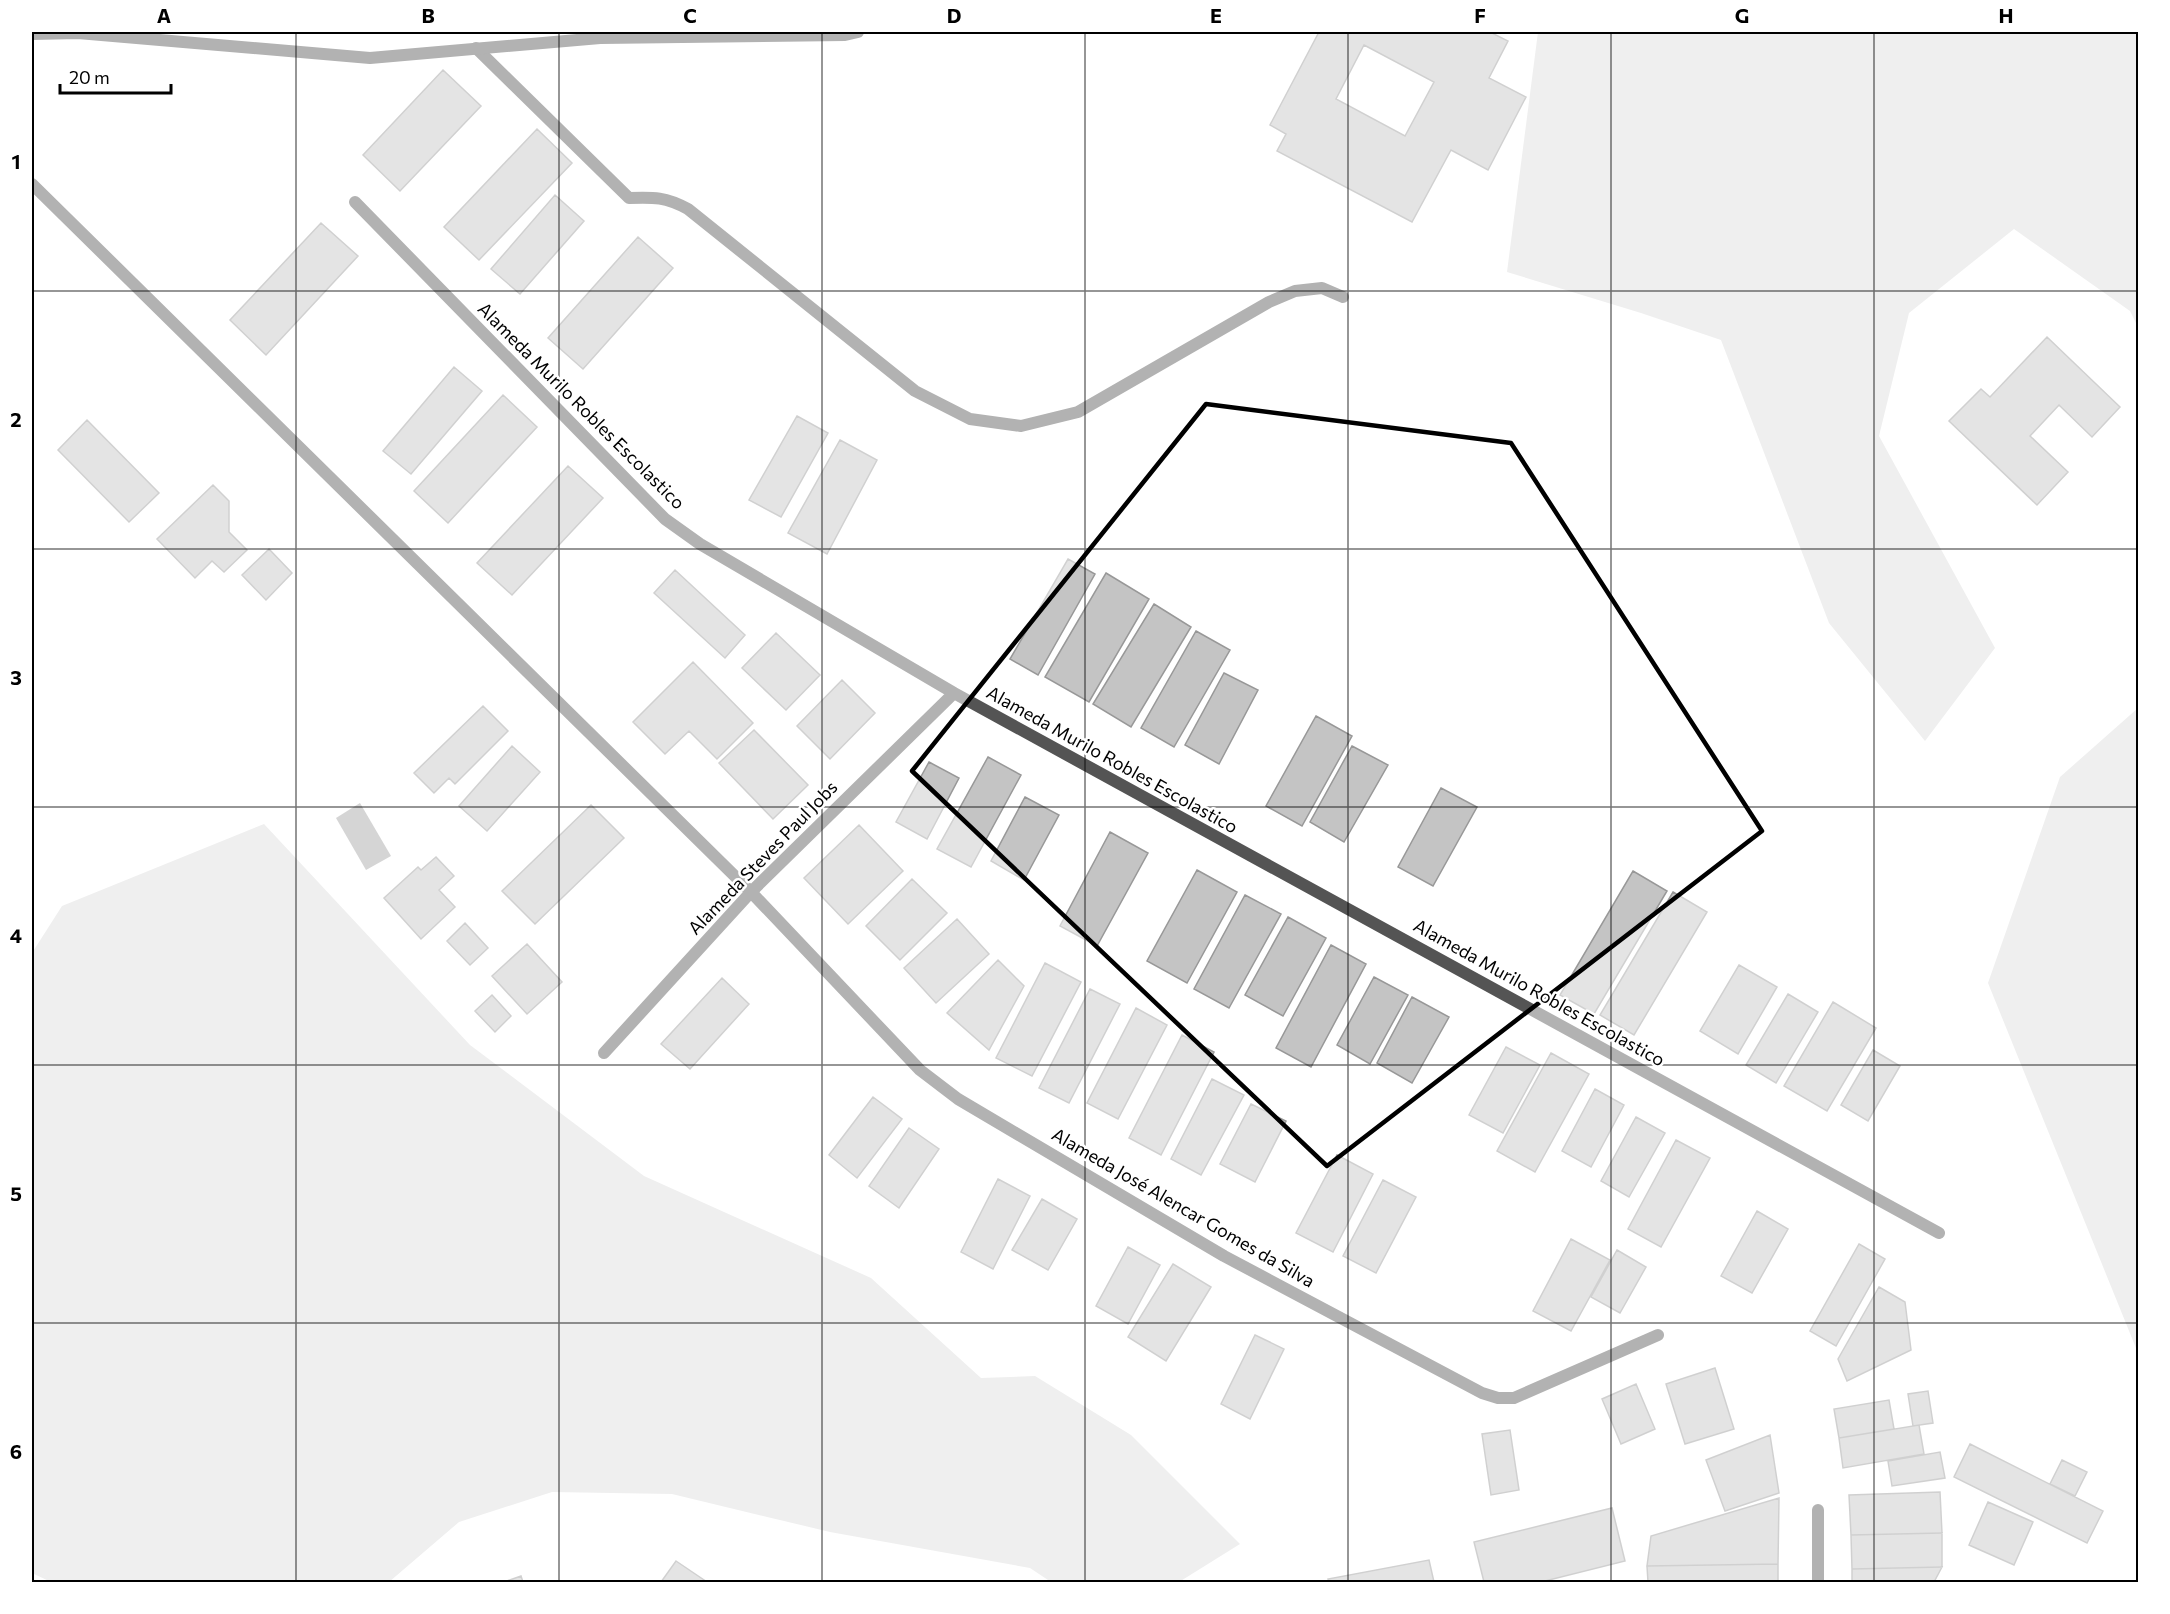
<svg xmlns="http://www.w3.org/2000/svg" width="2170" height="1614" font-family="Commissioner,sans-serif">
  <rect width="100%" height="100%" fill="#fff"/>
  <!-- green -->
  <path fill="#dbdbdb" d="M1538,32H2138V327L2130,311L2014,229L1909,313L1879,436L1995,648L1925,741L1829,623L1721,340L1641,313L1507,272Z
    M2138,708V1353L1988,983L2060,777Z
    M264,824L470,1045L644,1176L871,1278L981,1378L1035,1376L1131,1435L1240,1544L1179,1582H1051L1030,1568L830,1532L672,1494L552,1492L459,1522L389,1582H51L32,1573V953L62,906Z"/>
  <!-- water -->
  <path fill="#a2a2a2" d="M360,803L391,856L366,870L336,818Z"/>
  <!-- building -->
  <path fill="#c4c4c4" stroke="#989898" stroke-width="1.5" fill-rule="evenodd" d="M1319,32H1490L1508,41L1489,78L1526,97L1488,170L1451,150L1412,222L1277,151L1286,134L1270,125ZM1364,45L1434,82L1405,136L1336,99Z
    M443,70L481,106L400,191L363,155Z
    M537,129L572,163L479,260L444,227Z
    M555,195L584,221L520,294L491,269Z
    M321,223L358,256L266,355L230,320Z
    M638,237L673,268L583,369L548,338Z
    M2047,337L2120,407L2092,437L2059,405L2030,436L2068,472L2037,505L1949,421L1981,389L1990,397Z
    M454,367L482,391L411,474L383,451Z
    M503,395L537,427L448,523L414,491Z
    M797,416L828,433L781,517L749,500Z
    M87,420L159,493L129,522L58,450Z
    M840,440L877,460L827,554L788,533Z
    M568,466L603,498L512,595L477,563Z
    M213,485L229,501V532L247,550L224,572L212,561L195,578L157,539Z
    M269,549L292,573L266,600L242,575Z
    M1068,559L1095,574L1038,675L1010,659Z
    M675,570L745,635L725,658L654,593Z
    M1106,573L1149,599L1089,702L1045,677Z
    M1154,604L1191,627L1131,727L1093,704Z
    M1196,631L1230,650L1174,747L1141,728Z
    M776,633L820,675L786,710L742,668Z
    M693,662L753,723L717,759L689,731L665,754L633,722Z
    M1224,673L1258,690L1219,764L1185,745Z
    M842,680L875,713L830,759L797,726Z
    M483,706L508,731L455,784L449,778L434,793L414,773Z
    M1316,716L1352,736L1302,826L1266,806Z
    M754,730L808,785L773,819L719,763Z
    M512,746L540,772L487,831L459,806Z
    M1352,746L1388,765L1344,842L1310,822Z
    M988,757L1021,775L971,867L937,849Z
    M929,762L959,778L927,839L896,822Z
    M1441,788L1477,807L1433,886L1398,867Z
    M1025,797L1059,815L1024,880L991,861Z
    M591,805L624,838L535,924L502,891Z
    M859,825L903,871L848,924L804,878Z
    M1110,832L1148,853L1097,946L1060,926Z
    M436,857L454,876L439,890L455,907L421,939L384,898L418,867L421,870Z
    M1197,870L1237,892L1187,983L1147,961Z
    M1633,871L1667,891L1594,1014L1560,995Z
    M912,879L947,913L900,960L866,926Z
    M1673,892L1707,912L1634,1035L1600,1015Z
    M1245,895L1281,914L1229,1008L1194,989Z
    M1288,917L1326,938L1283,1016L1245,995Z
    M957,919L989,954L936,1003L904,968Z
    M465,923L488,948L470,965L447,941Z
    M527,944L562,982L527,1014L492,976Z
    M1331,945L1366,964L1311,1067L1276,1048Z
    M998,960L1024,986L989,1050L947,1013Z
    M1045,963L1081,982L1032,1076L996,1058Z
    M1739,965L1777,987L1738,1054L1700,1031Z
    M1374,977L1408,995L1370,1064L1337,1045Z
    M722,978L749,1004L690,1069L661,1044Z
    M1090,989L1120,1004L1069,1103L1039,1088Z
    M1788,994L1818,1012L1776,1083L1746,1065Z
    M492,995L511,1016L495,1032L475,1011Z
    M1412,997L1449,1017L1412,1083L1377,1063Z
    M1833,1002L1876,1028L1827,1111L1784,1086Z
    M1136,1008L1167,1025L1118,1119L1087,1103Z
    M1182,1035L1214,1052L1161,1155L1129,1138Z
    M1506,1047L1540,1065L1503,1133L1469,1115Z
    M1873,1050L1900,1066L1868,1121L1841,1105Z
    M1551,1053L1589,1074L1535,1172L1497,1151Z
    M1212,1079L1244,1095L1201,1175L1171,1159Z
    M1595,1089L1624,1105L1591,1167L1562,1151Z
    M873,1097L902,1119L857,1178L829,1155Z
    M1251,1104L1286,1121L1255,1182L1220,1164Z
    M1636,1117L1665,1133L1629,1197L1601,1181Z
    M909,1128L939,1149L899,1208L869,1186Z
    M1676,1140L1710,1158L1661,1247L1628,1229Z
    M1337,1155L1373,1174L1333,1252L1296,1233Z
    M998,1179L1030,1196L993,1269L961,1252Z
    M1383,1180L1416,1197L1376,1273L1343,1256Z
    M1042,1199L1077,1219L1048,1270L1012,1250Z
    M1757,1211L1788,1229L1752,1293L1721,1276Z
    M1571,1239L1610,1260L1571,1331L1533,1311Z
    M1859,1244L1885,1259L1836,1346L1810,1331Z
    M1128,1247L1160,1265L1128,1324L1096,1306Z
    M1617,1250L1646,1267L1620,1313L1591,1297Z
    M1173,1264L1211,1287L1166,1361L1128,1337Z
    M1879,1287L1905,1302L1911,1350L1847,1381L1838,1359Z
    M1255,1335L1284,1349L1250,1419L1221,1404Z
    M1715,1368L1734,1429L1685,1444L1666,1384Z
    M1636,1384L1655,1429L1621,1444L1602,1399Z
    M1928,1391L1933,1423L1913,1426L1908,1394Z
    M1889,1400L1894,1429L1839,1438L1834,1409Z
    M1919,1425L1924,1454L1843,1468L1839,1438Z
    M1510,1430L1519,1490L1491,1495L1482,1434Z
    M1770,1435L1779,1493L1725,1511L1706,1460Z
    M1970,1444L2103,1511L2087,1543L1954,1477Z
    M1940,1452L1945,1478L1892,1486L1888,1461Z
    M2062,1460L2087,1472L2075,1496L2050,1484Z
    M1940,1492L1942,1533L1851,1535L1849,1495Z
    M1779,1498L1778,1564L1647,1566L1651,1536Z
    M1988,1502L2033,1522L2014,1565L1969,1545Z
    M1612,1508L1625,1561L1541,1582H1484L1474,1542Z
    M1942,1533V1567L1852,1569L1851,1535Z
    M1429,1560L1434,1582H1329L1328,1579Z
    M676,1561L707,1582H661Z
    M1778,1564V1582H1648L1647,1566Z
    M1942,1567L1934,1582H1852V1569Z
    M521,1576L523,1582H504Z"/>
  <g fill="none" stroke-linecap="round" stroke-linejoin="round">
    <!-- service -->
    <path stroke="#545454" stroke-width="12" d="M476,48L629,198C654,197 666,197 688,209L915,391L970,419L1021,426L1078,412L1269,302L1295,291L1322,288L1343,297"/>
    <!-- minor -->
    <path stroke="#545454" stroke-width="12" d="M32,184L751,892L920,1070L958,1099L1224,1256L1482,1393L1498,1398H1514L1658,1335
      M355,202L665,519L700,544L954,693L1939,1233
      M604,1053L751,892L954,693
      M1818,1510V1582"/>
    <!-- tertiary -->
    <path stroke="#545454" stroke-width="12" d="M32,34L78,33L370,58L600,38L845,35L858,32"/>
  </g>
  <!-- marked area -->
  <path d="M0 0H2170V1614H0ZM1206,404L1511,443L1762,831L1327,1166L912,771Z" fill="#fff" fill-opacity=".55" fill-rule="evenodd"/>
  <path fill="none" stroke="#000" stroke-width="4.5" stroke-linejoin="round" d="M1206,404L1511,443L1762,831L1327,1166L912,771Z"/>
  <!-- grid -->
  <path fill="none" stroke="#000" stroke-width="1.5" stroke-opacity="0.55" d="M296,32V1582M559,32V1582M822,32V1582M1085,32V1582M1348,32V1582M1611,32V1582M1874,32V1582M32,291H2138M32,549H2138M32,807H2138M32,1065H2138M32,1323H2138"/>
  <g text-anchor="middle" stroke-width="5" stroke-linejoin="round" paint-order="stroke">
    <!-- street labels -->
    <g font-size="18" fill="#000" stroke="#fff">
      <text transform="translate(581 406) rotate(45)" y="6">Alameda Murilo Robles Escolastico</text>
      <text transform="translate(1112 760) rotate(29)" y="6">Alameda Murilo Robles Escolastico</text>
      <text transform="translate(763 858) rotate(-46)" y="6">Alameda Steves Paul Jobs</text>
      <text transform="translate(1539 993) rotate(29)" y="6">Alameda Murilo Robles Escolastico</text>
      <text transform="translate(1183 1208) rotate(30)" y="6">Alameda José Alencar Gomes da Silva</text>
    </g>
  </g>
  <!-- border -->
  <rect width="2170" height="1614" fill="none" stroke="#ffffff" stroke-width="66"/>
  <!-- scale -->
  <path d="M60 84v9h111v-9" fill="none" stroke="#000000" stroke-width="3"/>
  <text x="69" y="84" font-size="18" fill="#000000" stroke="#ffffff" stroke-width="4.5" paint-order="stroke">20 m</text>
  <rect x="33" y="33" width="2104" height="1548" fill="none" stroke="#000" stroke-width="2"/>
  <g font-size="20" text-anchor="middle" font-weight="bold" fill="#000">
    <text x="164" y="23">A</text>
    <text x="428" y="23">B</text>
    <text x="690" y="23">C</text>
    <text x="954" y="23">D</text>
    <text x="1216" y="23">E</text>
    <text x="1480" y="23">F</text>
    <text x="1742" y="23">G</text>
    <text x="2006" y="23">H</text>
    <text x="16" y="169">1</text>
    <text x="16" y="427">2</text>
    <text x="16" y="685">3</text>
    <text x="16" y="943">4</text>
    <text x="16" y="1201">5</text>
    <text x="16" y="1459">6</text>
  </g>
</svg>
